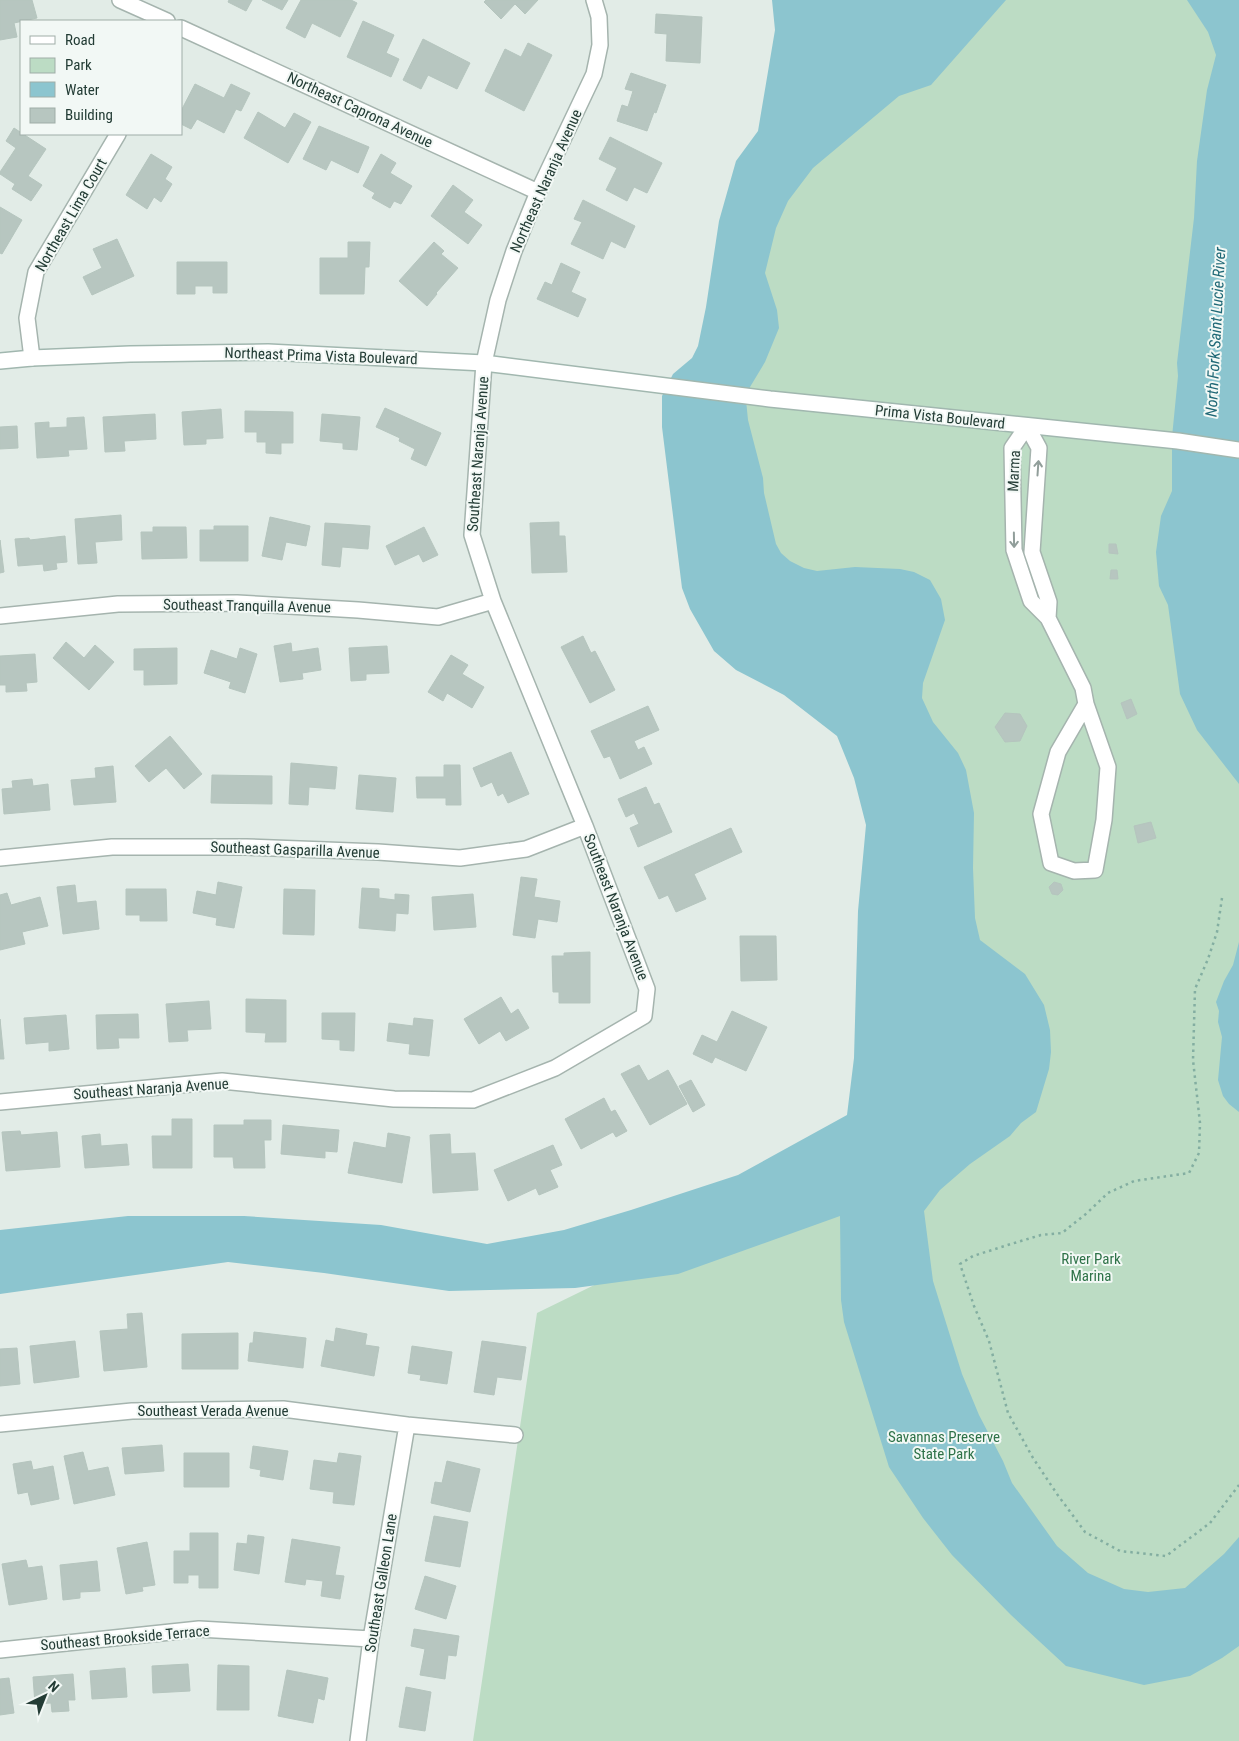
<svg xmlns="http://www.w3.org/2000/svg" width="1239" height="1741" font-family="'Roboto Condensed',sans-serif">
  <rect width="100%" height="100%" fill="#e2ece7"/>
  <!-- green -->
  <path fill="#bcdcc4" d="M922,0H1239V1741H473L537,1313L709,1229L915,1134L922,811L701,447L768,195Z"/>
  <!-- water -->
  <path fill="#8cc5cf" d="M772,0H1006L931,85L899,96L813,168L788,201L776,228L765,273L777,310L779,328L765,362L750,387L746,400L748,420L763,478L764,493L776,544L781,553L790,561L804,568L817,571L855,567L900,569L914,572L930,580L941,599L945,620L923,683L922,698L933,722L958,753L966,770L974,813L973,868L975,918L980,940L984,943L1025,974L1044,1005L1050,1030L1051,1052L1049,1069L1036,1112L1021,1123L1010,1136L970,1164L940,1190L924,1211L933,1281L962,1374L979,1415L1003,1461L1012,1483L1057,1546L1088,1573L1124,1589L1148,1592L1185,1588L1224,1554L1239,1537V1646L1222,1658L1190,1676L1144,1685L1066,1666L1011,1615L952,1555L923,1518L889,1467L844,1322L841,1300L840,1216L678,1274L575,1288L449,1291L324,1273L228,1262L0,1294V1230L128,1216H244L381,1225L487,1244L564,1230L631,1210L738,1175L847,1115L854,1058L858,911L866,825L854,778L837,736L784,695L736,670L714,651L690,609L682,588L662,427V396L673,374L692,358L698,346L706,307L719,221L736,161L758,131L775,30Z
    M1187,0H1239V784L1197,730L1180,694L1168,605L1159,586L1156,552L1161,516L1172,491V437L1178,376L1177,363L1194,218L1197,161L1207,90L1216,55L1208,32Z
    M1239,942V1112L1229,1104L1223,1096L1218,1080L1222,1037L1218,1022L1219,1011L1216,1002L1224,981L1233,965Z"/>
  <!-- building -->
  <path fill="#b7c6c0" stroke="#b5c5be" d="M0,0H32L37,18L14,23L17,37L0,40Z
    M229,0H252L246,11L228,2Z
    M262,0H288L282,10Z
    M301,0H351L357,3L340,37L312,23L305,38L286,28Z
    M486,0H538L525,14L515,4L501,19L484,2Z
    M656,14L702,17L700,63L666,61L667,34L655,33Z
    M363,21L394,35L386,53L399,59L391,77L347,57Z
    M423,39L470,63L457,89L428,75L421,89L403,80Z
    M528,43L552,55L524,111L485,91L505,49L521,57Z
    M631,73L666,85L656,113L654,112L647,131L617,121L622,105L628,107L633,91L625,89Z
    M195,84L224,98L231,84L250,93L241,111L236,109L224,133L197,119L191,129L181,124V111Z
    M258,112L285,128L294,113L311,122L288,163L244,138Z
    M319,126L369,147L358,173L331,160L326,170L303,159Z
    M14,128L46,149L28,176L42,185L31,201L12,189L15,184L0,174V172L16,148L6,141Z
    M610,137L662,163L647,193L634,187L627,201L606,190L617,168L599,159Z
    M151,154L172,167L165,179L172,184L161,202L154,197L147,209L126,195Z
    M381,154L396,163L390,173L412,186L401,204L394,201L390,208L372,198L375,193L363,186Z
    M453,185L473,200L464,212L482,225L468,244L431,216Z
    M583,200L635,226L625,248L611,241L603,259L571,244L582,222L574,219Z
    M0,207L22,220L2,254L0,253Z
    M117,239L134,276L92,295L83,277L102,268L93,249Z
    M348,242H370L369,267H365L364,294H320V258H348Z
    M434,242L444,251L441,254L458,268L436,293L437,294L427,306L399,281Z
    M177,262H227V293H213V286H195V294H177Z
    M561,263L580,272L571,292L586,299L578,317L537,299L545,282L552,285Z
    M385,408L441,433L426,466L411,459L415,449L399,441L400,438L376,427Z
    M221,409L223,438L206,439V444L184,445L182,412Z
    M245,411L293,412V443H281V454L266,453V442H257V432H245Z
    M155,414L156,439L124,441L125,451L105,452L103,417Z
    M322,414L360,417L357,450L343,449V443L320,441Z
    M84,417L87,449L68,450L69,456L37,458L35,423L49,422V428L67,427V418Z
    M17,426L18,448L0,449V427Z
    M121,515L122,540L95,542L97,563L78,564L75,519Z
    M270,517L310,526L306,546L286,542L282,560L262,556Z
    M559,522V536H565L567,572L532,573L530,523Z
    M325,523L370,526L368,549L342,547L340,567L322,565Z
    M214,526H248V561H200V530H214Z
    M153,527H186L187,558L142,559L141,532H153Z
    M424,527L438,555L423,562L419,554L395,565L386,546Z
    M65,536L67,562L56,563L57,569L44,571L43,564L18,566L15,539L29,538L30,540Z
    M0,540L4,572L0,573Z
    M1109,544H1116L1118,554L1109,553Z
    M1111,570H1117L1118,579H1110Z
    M583,636L591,653L595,651L615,690L590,703L561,647Z
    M66,642L84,658L95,645L114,662L89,690L53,658Z
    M291,643L292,652L318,648L321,670L302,673L303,679L280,682L274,646Z
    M387,646L389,673L366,674V680L351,681L349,648Z
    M177,648V684L144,685V670H134V649Z
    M240,648L257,654L245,693L229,688L231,682L204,673L211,650L237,659Z
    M35,654L37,682L26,683L27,691L6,692V685H0V656Z
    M451,655L468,665L462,674L484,687L472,708L447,693L443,701L428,692Z
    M1131,699L1137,714L1127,719L1121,703Z
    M648,706L659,730L634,741L638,750L644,747L652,764L620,779L610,756L604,758L591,731Z
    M1005,713L1020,714L1027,726L1020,741L1005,742L995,727Z
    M170,736L202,774L184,789L166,768L149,782L135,766Z
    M511,752L529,794L508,803L503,793L498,796L492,782L481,787L473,768Z
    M291,763L337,767L335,789L309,787L308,805L289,804Z
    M444,765H460L461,805H446V798H417L416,777H444Z
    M113,766L116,802L74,805L71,780L96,778L95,768Z
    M212,775L272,776V804L211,803Z
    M359,775L396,778L393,812L356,809Z
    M32,779L33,786L48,784L50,810L4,814L2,789L13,788L12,781Z
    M646,787L654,805L659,803L672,832L638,847L630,828L639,824L634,813L626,817L618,799Z
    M1151,822L1156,838L1138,843L1134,826Z
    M731,828L742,852L694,874L706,899L676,912L668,895L659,899L644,867Z
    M521,877L537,879L534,897L560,901L557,922L538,919L535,938L513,935Z
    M218,882L242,887L234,928L216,925L217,918L193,913L197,891L216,895Z
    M1054,882L1061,884L1063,890L1058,895L1052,894L1049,887Z
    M75,885L77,903L96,901L99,929L63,934L57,887Z
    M362,888L379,889V898L395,900V894L409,895L408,914L396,913L395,931L359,928Z
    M126,889H166L167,921H140V915H126Z
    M284,889L315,890L314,935L283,934Z
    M7,893L11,905L40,897L48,926L22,932L25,944L0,950V895Z
    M473,894L476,927L434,930L432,897Z
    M740,936H776L777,980L741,981Z
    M590,952V1003H559V992H553L552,956H564V953Z
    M501,997L511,1014L518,1009L529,1028L506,1041L500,1031L479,1044L464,1019Z
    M246,999L286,1000V1042H265L266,1033L246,1032Z
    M209,1001L211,1029L187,1030L188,1041L169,1042L166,1004Z
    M732,1011L767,1027L746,1071L715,1057L712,1063L693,1054L702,1035L717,1042Z
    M322,1013H355L354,1051L340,1050V1040L322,1039Z
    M138,1014L139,1038H118L119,1048L97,1049L96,1015Z
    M66,1015L69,1049L49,1051V1042L26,1044L24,1018Z
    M414,1018L433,1020L429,1056L409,1054L410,1044L387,1041L389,1023L413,1026Z
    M0,1019L4,1059H0Z
    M639,1065L648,1081L668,1070L687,1104L650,1125L621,1074Z
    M691,1080L705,1105L693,1112L679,1086Z
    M604,1098L611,1112L615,1110L627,1131L616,1137L613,1132L581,1149L565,1119Z
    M172,1119H192V1168H153L152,1136H172Z
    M244,1120H271V1140H264L265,1168H234L233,1157H214V1125H244Z
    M283,1125L339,1130L337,1152L325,1151V1158L281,1154Z
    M20,1131L21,1135L57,1132L60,1167L6,1171L2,1132Z
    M388,1133L410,1137L402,1183L348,1173L354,1142L386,1148Z
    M100,1134L101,1146L127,1144L129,1165L85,1168L82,1136Z
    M450,1134L451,1154L475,1153L478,1190L433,1193L430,1135Z
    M553,1145L562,1165L550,1170L558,1187L539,1195L536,1188L508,1201L494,1170Z
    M142,1313L147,1367L104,1371L100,1331L128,1329L127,1314Z
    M336,1328L367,1334L365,1345L379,1347L374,1376L321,1366L326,1340L334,1342Z
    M254,1332L306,1338L303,1368L248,1361L250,1343H253Z
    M238,1333V1369H182V1334Z
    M75,1341L79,1377L34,1383L30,1346Z
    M482,1341L526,1347L521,1380L497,1377L494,1395L474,1392Z
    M412,1346L452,1352L447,1384L420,1380L421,1375L408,1373Z
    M17,1348L20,1384L0,1386V1349Z
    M162,1445L164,1471L125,1474L122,1448Z
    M253,1446L288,1451L283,1480L260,1476L261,1470L250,1468Z
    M83,1452L88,1471L108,1467L115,1495L74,1504L64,1456Z
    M184,1453H229V1487H184Z
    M339,1453L361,1456L354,1505L333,1503L334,1492L310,1489L314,1460L337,1463Z
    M31,1461L33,1470L53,1466L59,1499L31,1505L28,1492L18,1494L13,1464Z
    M447,1461L480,1469L470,1512L431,1503L435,1482L442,1483Z
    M434,1516L468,1522L460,1567L425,1561Z
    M190,1533H218V1588H199V1575H188V1583H174V1551H190Z
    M248,1535L264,1537L259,1574L234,1570L237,1543L247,1544Z
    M292,1539L340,1547L335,1575L344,1576L340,1599L321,1596L323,1581L306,1579L305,1585L285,1582Z
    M147,1542L155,1585L142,1587L143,1591L126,1594L117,1548Z
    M26,1560L28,1568L42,1566L47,1599L9,1605L2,1564Z
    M97,1561L100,1591L80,1592V1598L63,1600L60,1565Z
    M425,1576L456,1586L446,1619L415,1609Z
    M414,1629L459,1636L456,1656L448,1655L445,1679L420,1675L425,1649L411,1646Z
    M188,1664L190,1691L153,1693L152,1666Z
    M218,1665L249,1666V1710H217Z
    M125,1668L127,1697L92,1699L90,1671Z
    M287,1670L328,1678L324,1700L318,1698L313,1723L278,1716Z
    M73,1674L75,1700H68L69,1711L52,1712L51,1703L35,1704L33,1677Z
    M9,1678L14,1713L0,1715V1679Z
    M406,1687L431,1692L425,1731L399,1727Z"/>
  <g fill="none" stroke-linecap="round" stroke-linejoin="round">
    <!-- street casing -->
    <g stroke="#a5b4ae" stroke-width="18">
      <path id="street" d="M120,0L167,21
        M181,28L538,192
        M32,358L27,318L36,272L118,134
        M0,616L118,604L237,603L358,610L438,617L493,601
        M1048,618L1049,602L1032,552L1039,448L1027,426L1012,448L1014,550L1031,601L1048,618L1083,688L1086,704L1108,767L1104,820L1095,870L1074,871L1051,863L1041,814L1058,752L1086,704
        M0,858L112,847H246L378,852L460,858L526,849L585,826
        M0,1102L222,1081L394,1099L473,1100L555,1068L644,1016L647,989L585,826L493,601L472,535L484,363L498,300L514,251L538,192L594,74L600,45L599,17L594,0
        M0,1424L132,1411L283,1409L407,1425L515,1435
        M0,1650L199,1629L371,1639
        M358,1741L371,1639L407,1425"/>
    </g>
    <!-- secondary casing -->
    <g stroke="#a1b7af" stroke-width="18">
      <path id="secondary" d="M0,361L32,358L130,354L268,352L484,363L770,399L1178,441L1239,450"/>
    </g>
    <!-- path -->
    <path stroke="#83aea1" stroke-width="2.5" stroke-dasharray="2.5 4" stroke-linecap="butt" d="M1222,898L1217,932L1208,959L1195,989L1193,1060L1200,1123L1199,1153L1189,1173L1134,1181L1108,1193L1087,1213L1062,1233L1041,1235L1011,1244L973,1256L960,1264L974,1306L989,1341L1008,1413L1033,1458L1057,1494L1085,1532L1120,1551L1166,1556L1210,1523L1239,1485"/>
    <!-- street -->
    <use href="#street" stroke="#fff" stroke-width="15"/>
    <!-- secondary -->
    <use href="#secondary" stroke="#fff" stroke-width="15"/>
  </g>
  <!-- one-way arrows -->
  <defs><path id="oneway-shaft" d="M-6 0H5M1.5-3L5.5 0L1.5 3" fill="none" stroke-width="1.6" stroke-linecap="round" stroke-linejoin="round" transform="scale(1.25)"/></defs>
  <g stroke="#919e9a">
    <use href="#oneway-shaft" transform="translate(1038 468) rotate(-86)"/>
    <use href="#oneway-shaft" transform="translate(1014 540) rotate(89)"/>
  </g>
  <g text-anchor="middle" stroke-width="4" stroke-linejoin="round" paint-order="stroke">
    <!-- street labels -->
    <g font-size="15" fill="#233c35" stroke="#f2f8f5">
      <text transform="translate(360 110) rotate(25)" y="5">Northeast Caprona Avenue</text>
      <text transform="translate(546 181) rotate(-66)" y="5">Northeast Naranja Avenue</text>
      <text transform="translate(71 215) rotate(-60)" y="5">Northeast Lima Court</text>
      <text transform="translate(321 356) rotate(2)" y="5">Northeast Prima Vista Boulevard</text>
      <text transform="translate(940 417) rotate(6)" y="5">Prima Vista Boulevard</text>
      <text transform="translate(478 454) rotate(-86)" y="5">Southeast Naranja Avenue</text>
      <text transform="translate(1014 471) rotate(-87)" y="5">Marma</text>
      <text transform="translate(247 606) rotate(1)" y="5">Southeast Tranquilla Avenue</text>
      <text transform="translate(295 850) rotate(2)" y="5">Southeast Gasparilla Avenue</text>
      <text transform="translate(616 907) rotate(69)" y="5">Southeast Naranja Avenue</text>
      <text transform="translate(151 1089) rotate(-4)" y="5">Southeast Naranja Avenue</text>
      <text x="213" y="1416">Southeast Verada Avenue</text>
      <text transform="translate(381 1583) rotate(-81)" y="5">Southeast Galleon Lane</text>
      <text transform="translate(125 1638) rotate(-5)" y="5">Southeast Brookside Terrace</text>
    </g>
    <!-- park labels -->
    <g font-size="15" fill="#2e7248" stroke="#f2f8f5">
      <text x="1091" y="1264">River Park<tspan x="1091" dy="17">Marina</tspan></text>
      <text x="944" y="1442">Savannas Preserve<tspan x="944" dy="17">State Park</tspan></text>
    </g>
    <!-- water labels -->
    <g font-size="16" font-style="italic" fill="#1f6876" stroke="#f2f8f5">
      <text transform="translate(1215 332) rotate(-87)" y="6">North Fork Saint Lucie River</text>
    </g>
  </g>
  <!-- legend -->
  <rect x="20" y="20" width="162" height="115" fill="#f2f8f5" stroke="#9fada8"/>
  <rect x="30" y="36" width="25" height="8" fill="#ffffff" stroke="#9fada8"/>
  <text x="65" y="45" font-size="15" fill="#233c35">Road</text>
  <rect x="30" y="58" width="25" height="15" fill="#bcdcc4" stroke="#9fada8"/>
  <text x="65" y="70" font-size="15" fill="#233c35">Park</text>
  <rect x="30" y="82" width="25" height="15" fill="#8cc5cf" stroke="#9fada8"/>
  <text x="65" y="95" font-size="15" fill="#233c35">Water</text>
  <rect x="30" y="108" width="25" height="15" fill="#b7c6c0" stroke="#9fada8"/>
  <text x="65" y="120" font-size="15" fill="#233c35">Building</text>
  <!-- north arrow -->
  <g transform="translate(45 1696) rotate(43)" stroke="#f2f8f5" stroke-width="4" paint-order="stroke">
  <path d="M0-4L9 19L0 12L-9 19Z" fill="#233c35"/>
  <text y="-8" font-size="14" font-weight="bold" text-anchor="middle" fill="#233c35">N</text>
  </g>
</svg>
